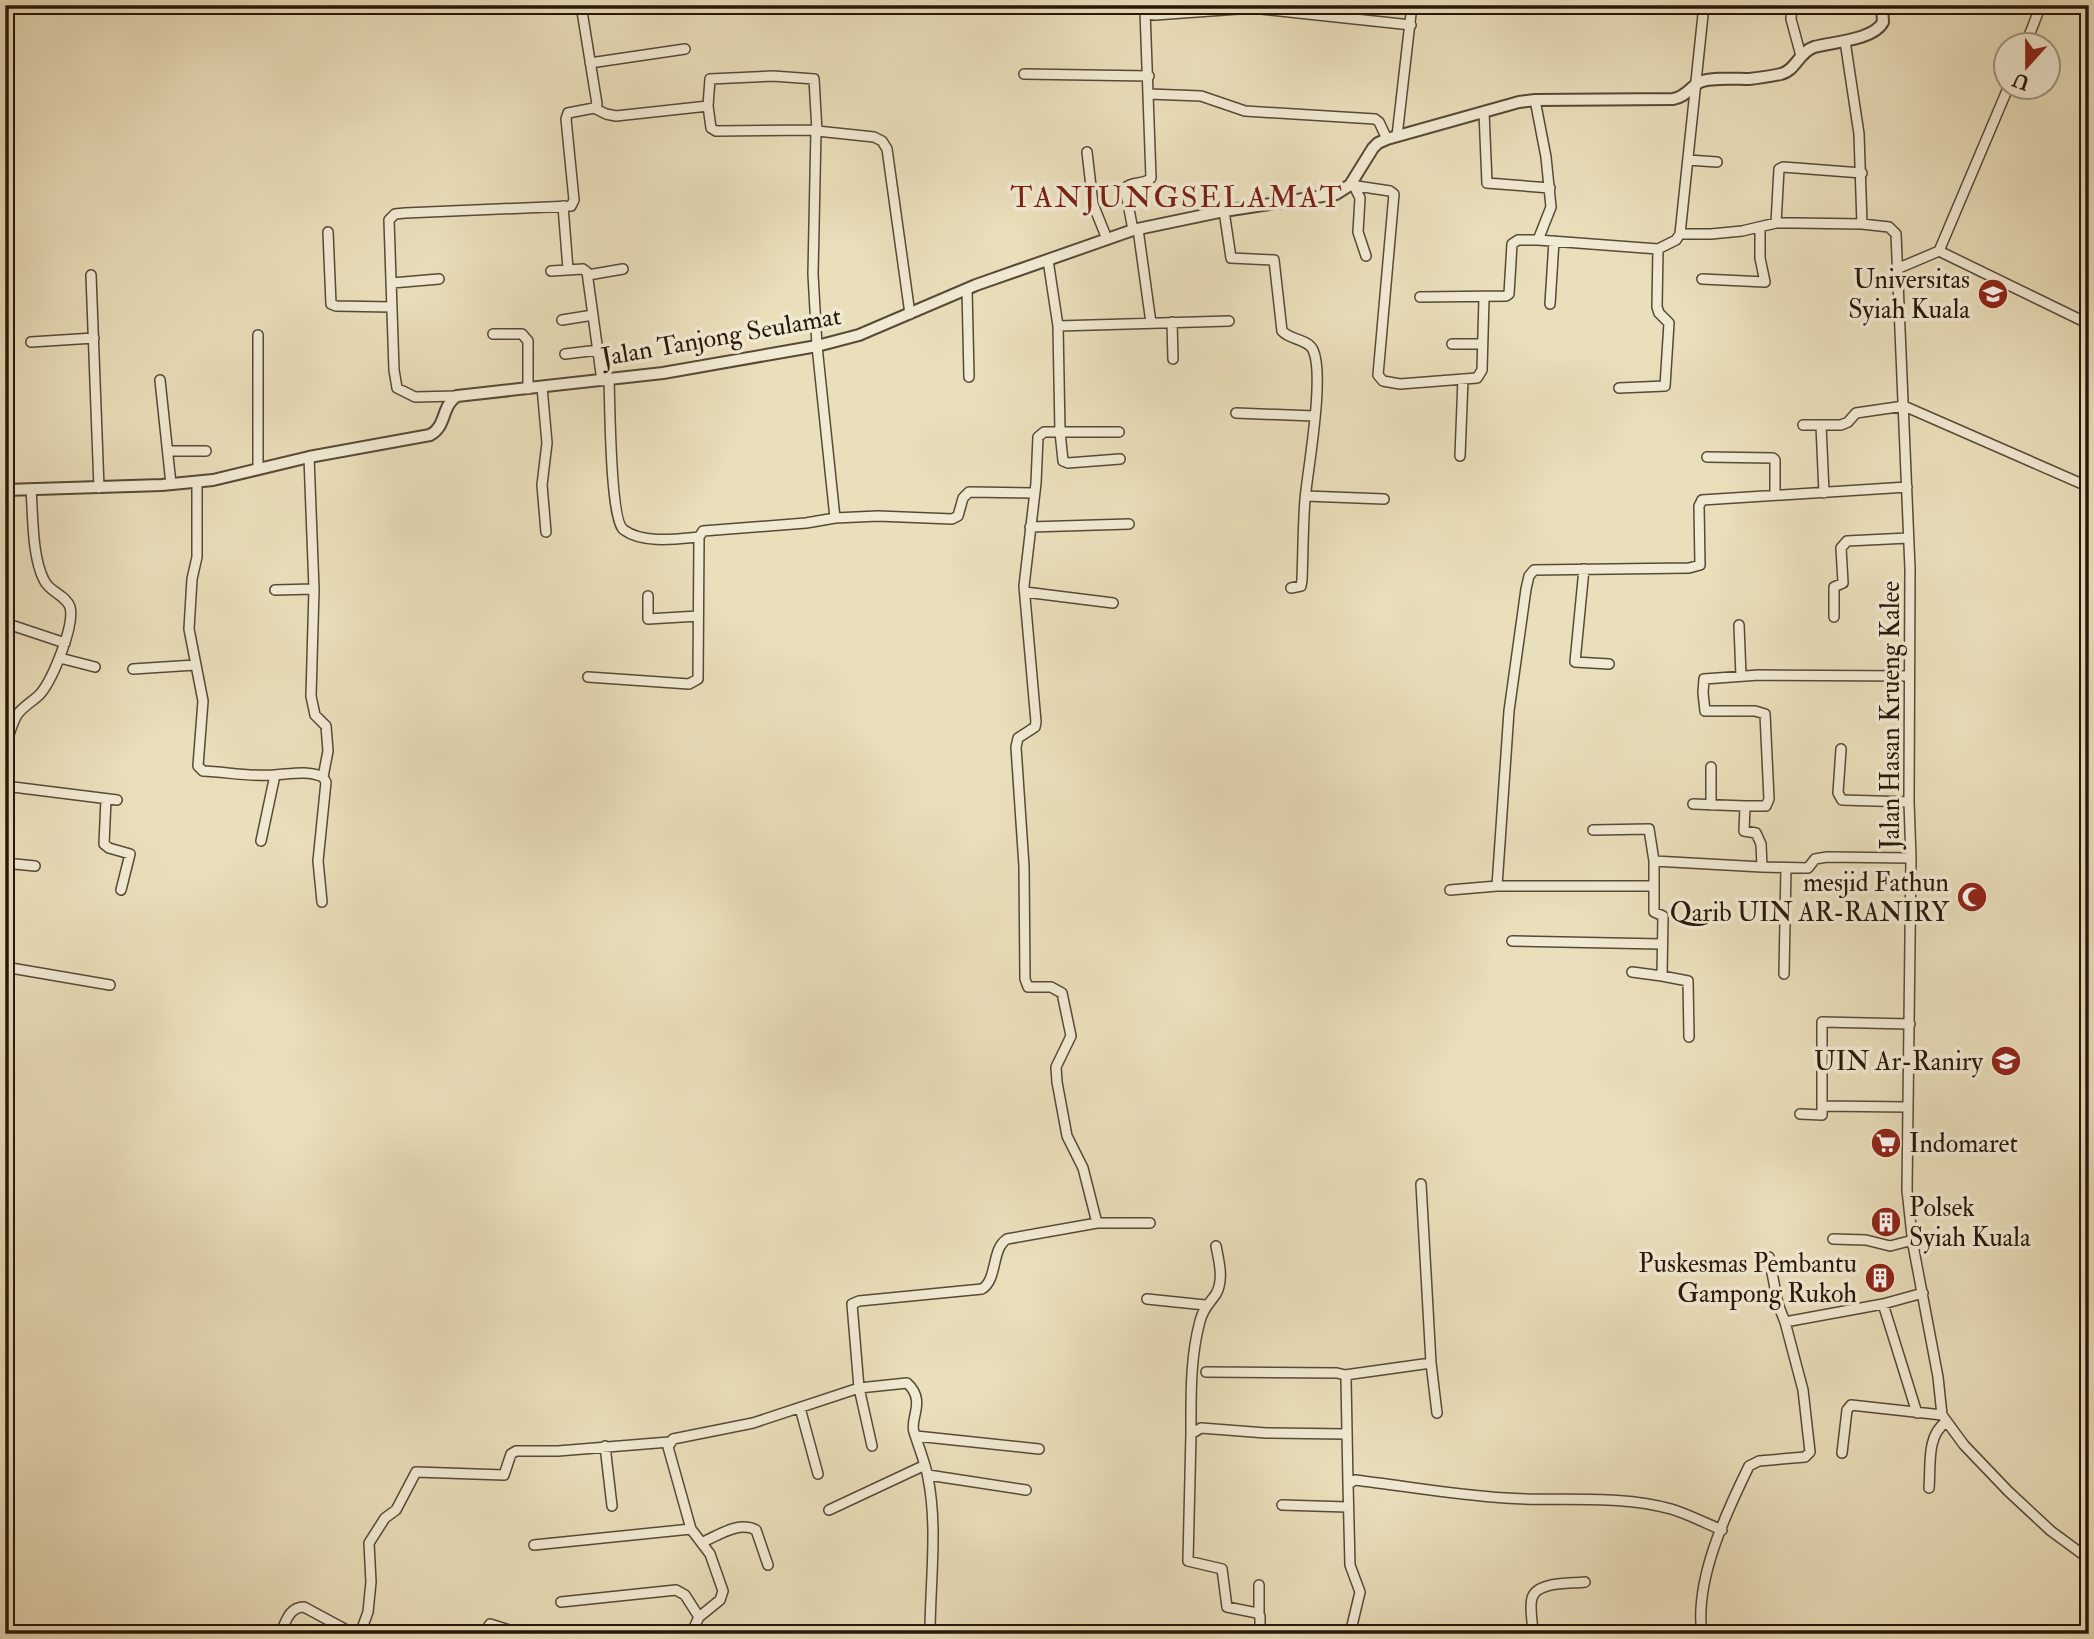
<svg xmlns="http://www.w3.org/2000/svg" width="2094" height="1639" font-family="'IM FELL Double Pica',serif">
  <rect width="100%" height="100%" fill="#eadfbb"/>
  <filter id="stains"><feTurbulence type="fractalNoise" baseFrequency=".00286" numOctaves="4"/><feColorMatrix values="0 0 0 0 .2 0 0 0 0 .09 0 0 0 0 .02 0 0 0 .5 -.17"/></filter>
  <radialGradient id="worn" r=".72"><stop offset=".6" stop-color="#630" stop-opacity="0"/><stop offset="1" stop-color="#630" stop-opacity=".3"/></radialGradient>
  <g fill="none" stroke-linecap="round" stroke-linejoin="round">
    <!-- minor casing -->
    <g stroke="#584937" stroke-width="12">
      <path id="minor" d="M1138,5L1146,14L1155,15L1252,8L1411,25
        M1792,5L1791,19L1801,56
        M1845,41L1859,134L1862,224
        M2025,46L2041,5
        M590,63L685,49
        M1024,74L1149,76
        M1149,94L1201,96L1245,111L1375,119L1379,122L1387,139
        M1535,100L1546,157L1551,207L1538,240L1658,249L1657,307L1659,313L1669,323L1665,386L1619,388
        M708,106L711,128L716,131L816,130L813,274L817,346L835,518
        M594,108L606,114L616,116L708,106L710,79L773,76L814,79L817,131L874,137L882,141L887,149L910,314
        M1484,112L1487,183L1550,188
        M1397,136L1412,5
        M1087,152L1093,204L1107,239
        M1688,160L1717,162
        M1350,185L1390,191L1394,194L1378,375L1383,381L1400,384L1477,378L1482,370L1484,298
        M1355,188L1360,198L1358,232L1366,256
        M563,206L568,269
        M1224,211L1231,258L1274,260L1282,331C1290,340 1308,339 1313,350C1325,375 1308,468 1305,499C1303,526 1303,553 1302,580L1301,586L1291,588
        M1776,223L1779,169L1783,167L1862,173
        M1138,229L1151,323
        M1133,230L1125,188C1132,181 1144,185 1151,178L1145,11
        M328,232L331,304L336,306L391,307
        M1680,234H1711L1742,231L1776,223H1795L1862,224L1889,227L1896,234L1910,569L1909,802L1911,858L1907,1190L1913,1245L1938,1377L1942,1415L1964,1445L2008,1491L2051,1531L2089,1559
        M1658,249L1676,240L1680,234L1704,5
        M1939,251L2089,324
        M1048,260L1058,326L1060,432L1063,461L1068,463L1120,459
        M1899,268L1939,251L2008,88
        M551,271L583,269L587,272L602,381
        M91,275L99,488
        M588,275L623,269
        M1702,279L1765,282L1760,258V227
        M392,283L439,279
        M967,289L969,377
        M1420,297L1506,296L1509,294L1512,244L1518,240H1538
        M1550,304L1554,241
        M562,320L593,315
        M1172,322L1173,359
        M1058,326L1229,321
        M493,334H522L528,341V389
        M258,335V469
        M31,342L94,338
        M1452,344H1482
        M565,354L598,350
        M160,380L171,484
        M609,380C610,403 610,521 624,530C643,544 677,539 699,537
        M542,387L547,443L542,485L546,532
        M457,396L415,397L397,388L394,370L389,220L395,214L405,213L571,206L574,200L566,119L568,113L594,108L597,104L581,5
        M1236,413L1314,416
        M1803,425H1841L1848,422L1856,413L1904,406L2089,487
        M1821,425L1824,493
        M168,451H206
        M1460,456L1463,379
        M309,457L314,589L311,696L315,715L326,726L328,751L323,777L326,782L318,861L322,902
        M1707,457L1773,458L1775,460V495
        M197,482V557L192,579L189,629L203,701L198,766L203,771C227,772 251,777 275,775C291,774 307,770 323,777
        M1306,496L1384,499
        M1030,527L1129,524
        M1584,569L1575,662L1609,664
        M275,590L314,589
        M1025,592L1113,603
        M648,596V619L698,616
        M1834,617V587L1843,583L1841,548L1847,541L1908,538
        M1739,625L1741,676
        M14,626L65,643
        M60,658L95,667
        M133,669L195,665
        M1909,676L1759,675L1704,679L1703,693L1705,711H1755L1765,714L1769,799L1766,806H1745L1744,831L1756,833L1761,844L1762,867L1808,868L1815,859L1827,857L1911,858
        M588,677L689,684L698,679L699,537L703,531L806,523L835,518L878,516L952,519L958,516L963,498L969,492L1034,493
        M5,745C9,736 12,723 17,715C23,706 34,701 41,693C53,678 75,625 70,607C66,595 49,592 44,580C32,557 33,516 31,489
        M1841,749L1838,793L1842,800L1909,802
        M1711,767V805
        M5,786L117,800
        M106,799L104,844L109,848L130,854L121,890
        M1693,804L1745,806
        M1593,830L1649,829L1654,861
        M261,841L275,775
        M5,863L35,866
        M1497,886L1509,711L1526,589L1529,576L1534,570L1689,568L1700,565L1699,506L1702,500L1907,487
        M1654,886V912L1663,916L1662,976L1688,981L1689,1037
        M1450,890L1497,886H1654V861L1762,867
        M1512,941L1661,944
        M5,967L110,985
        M1632,972L1662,976
        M1784,974L1786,868
        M1822,1106V1022L1910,1024
        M1800,1114L1822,1115V1106L1907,1107
        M1097,1223L1083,1168L1067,1136L1057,1082L1056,1067L1071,1036L1062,993L1051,987H1028L1025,979L1024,866L1016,747L1018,738L1035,727L1036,722L1024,586L1036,483L1038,437L1044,432H1119
        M1833,1239L1866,1240L1890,1246L1913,1240
        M1769,1257L1778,1304L1785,1322
        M1147,1299L1205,1305
        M1883,1304L1917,1413
        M1431,1363L1437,1413
        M1206,1372L1337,1373L1345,1375L1346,1379L1348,1484
        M1345,1375L1431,1363L1421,1184
        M800,1408L818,1474
        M1191,1434C1191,1396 1190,1358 1200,1321C1203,1309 1209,1304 1216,1294C1224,1280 1219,1261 1216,1246
        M916,1436L1039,1449
        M605,1446L612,1506
        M872,1446L859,1388L852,1304L859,1301L982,1289C998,1279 991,1249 1007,1239L1097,1223H1150
        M1842,1453L1847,1410L1851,1405L1942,1415
        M928,1475L1026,1490
        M1929,1488C1931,1466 1926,1436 1946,1422
        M1282,1505L1347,1507
        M829,1510L923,1466
        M703,1542C719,1535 739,1521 756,1530L768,1565
        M534,1545L691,1529
        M1259,1585V1614
        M561,1602L676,1590L685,1595L699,1617
        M280,1634C286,1622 289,1607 304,1607L354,1634
        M360,1634L368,1612L371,1582L369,1543L385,1518L396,1510L416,1472L504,1475L511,1454L516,1451H558L669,1442
        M484,1634L490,1624L522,1634
        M691,1634L699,1617L720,1600L723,1591L710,1554L691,1529L668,1447L673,1439L753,1423L859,1388L907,1383C927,1401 909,1419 914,1432C918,1445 926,1465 928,1478C938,1528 930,1583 930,1634
        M1260,1634V1616L1257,1613L1227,1607L1222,1569L1188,1561L1191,1434L1201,1428L1266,1433L1346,1434
        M1350,1634L1360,1592L1350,1565L1348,1484L1355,1480C1405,1486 1455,1495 1505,1498C1559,1502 1618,1494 1671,1509C1688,1514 1705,1523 1722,1530
        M1533,1634C1533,1623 1529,1608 1532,1598C1537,1581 1571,1584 1585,1582
        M1702,1634C1694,1581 1726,1513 1749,1466L1759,1461L1805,1457L1810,1452L1803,1390L1785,1322L1883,1304L1923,1293"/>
    </g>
    <!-- tertiary casing -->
    <g stroke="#584937" stroke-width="14">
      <path id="tertiary" d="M5,490L162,485L213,480L309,457L430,435C447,426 441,406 457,396L663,373L817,346L859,335L976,285L1133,230L1224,211L1336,194L1350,185L1373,148L1378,143L1387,139L1519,102L1535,100L1673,99C1686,97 1690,87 1700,82C1711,77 1736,79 1749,79C1759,78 1771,76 1781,74C1796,70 1799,52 1814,47C1832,42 1874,40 1883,22L1882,5"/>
    </g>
    <!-- minor -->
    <use href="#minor" stroke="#f1ead3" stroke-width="9"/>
    <!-- tertiary -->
    <use href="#tertiary" stroke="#f1ead3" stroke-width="10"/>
  </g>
  <!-- icons -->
  <defs>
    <g id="university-disc" transform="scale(1.575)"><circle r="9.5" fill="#8f2418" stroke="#f1ead3"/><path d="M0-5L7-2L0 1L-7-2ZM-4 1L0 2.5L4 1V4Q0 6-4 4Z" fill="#fff"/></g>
    <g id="mosque-disc" transform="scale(1.575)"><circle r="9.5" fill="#8f2418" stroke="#f1ead3"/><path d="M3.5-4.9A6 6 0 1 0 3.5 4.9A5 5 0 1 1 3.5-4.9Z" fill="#fff"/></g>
    <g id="supermarket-disc" transform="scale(1.575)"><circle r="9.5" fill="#8f2418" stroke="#f1ead3"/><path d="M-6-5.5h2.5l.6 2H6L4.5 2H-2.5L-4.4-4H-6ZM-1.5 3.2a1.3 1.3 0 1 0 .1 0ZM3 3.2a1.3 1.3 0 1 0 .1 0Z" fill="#fff"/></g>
    <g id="building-disc" transform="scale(1.575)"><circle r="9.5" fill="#8f2418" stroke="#f1ead3"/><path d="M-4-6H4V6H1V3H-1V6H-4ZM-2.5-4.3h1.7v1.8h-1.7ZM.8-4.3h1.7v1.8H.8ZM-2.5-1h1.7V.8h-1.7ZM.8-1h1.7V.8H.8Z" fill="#fff"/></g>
  </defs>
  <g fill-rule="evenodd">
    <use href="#university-disc" x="1993" y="294"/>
    <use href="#mosque-disc" x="1972" y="897"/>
    <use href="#university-disc" x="2006" y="1061"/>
    <use href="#supermarket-disc" x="1886" y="1143"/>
    <use href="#building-disc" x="1886" y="1222"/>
    <use href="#building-disc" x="1880" y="1278"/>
  </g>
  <g text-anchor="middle" stroke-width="7" stroke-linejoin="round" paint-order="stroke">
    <!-- poi labels -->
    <g font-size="26" fill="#27170b" stroke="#f1ead3" text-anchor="end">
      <text x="1970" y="288">Universitas<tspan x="1970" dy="30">Syiah Kuala</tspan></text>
      <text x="1949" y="891">mesjid Fathun<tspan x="1949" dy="30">Qarib UIN AR-RANIRY</tspan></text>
      <text x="1983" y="1070">UIN Ar-Raniry</text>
      <text x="1909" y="1152" text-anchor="start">Indomaret</text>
      <text x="1909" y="1216" text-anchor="start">Polsek<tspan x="1909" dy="30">Syiah Kuala</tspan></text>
      <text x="1857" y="1272">Puskesmas Pembantu<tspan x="1857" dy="30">Gampong Rukoh</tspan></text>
    </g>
    <!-- street labels -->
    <g font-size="26" fill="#27170b" stroke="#f1ead3">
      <text transform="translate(721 336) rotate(-10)" y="9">Jalan Tanjong Seulamat</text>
      <text transform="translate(1890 715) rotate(-90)" y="9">Jalan Hasan Krueng Kalee</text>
    </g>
    <!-- quarter labels -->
    <g font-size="30" letter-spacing="2" fill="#7a1f14" stroke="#f1ead3">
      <text x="1177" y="207">TANJUNGSELAMAT</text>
    </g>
  </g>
  <!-- margin -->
  <rect width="2094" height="1639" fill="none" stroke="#eadfbb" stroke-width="28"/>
  <rect x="7" y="7" width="2080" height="1625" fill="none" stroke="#27170b" stroke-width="3.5"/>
  <rect x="14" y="14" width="2066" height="1611" fill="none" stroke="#27170b" stroke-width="2"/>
  <!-- north arrow -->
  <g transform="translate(2027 66) rotate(201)"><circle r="33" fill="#f1ead3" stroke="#a09683" stroke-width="2"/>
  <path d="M0-5L12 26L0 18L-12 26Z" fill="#8f2418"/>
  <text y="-10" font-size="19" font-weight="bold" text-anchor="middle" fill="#27170b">U</text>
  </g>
  <rect width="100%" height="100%" filter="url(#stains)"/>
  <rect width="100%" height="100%" fill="url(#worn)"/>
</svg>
